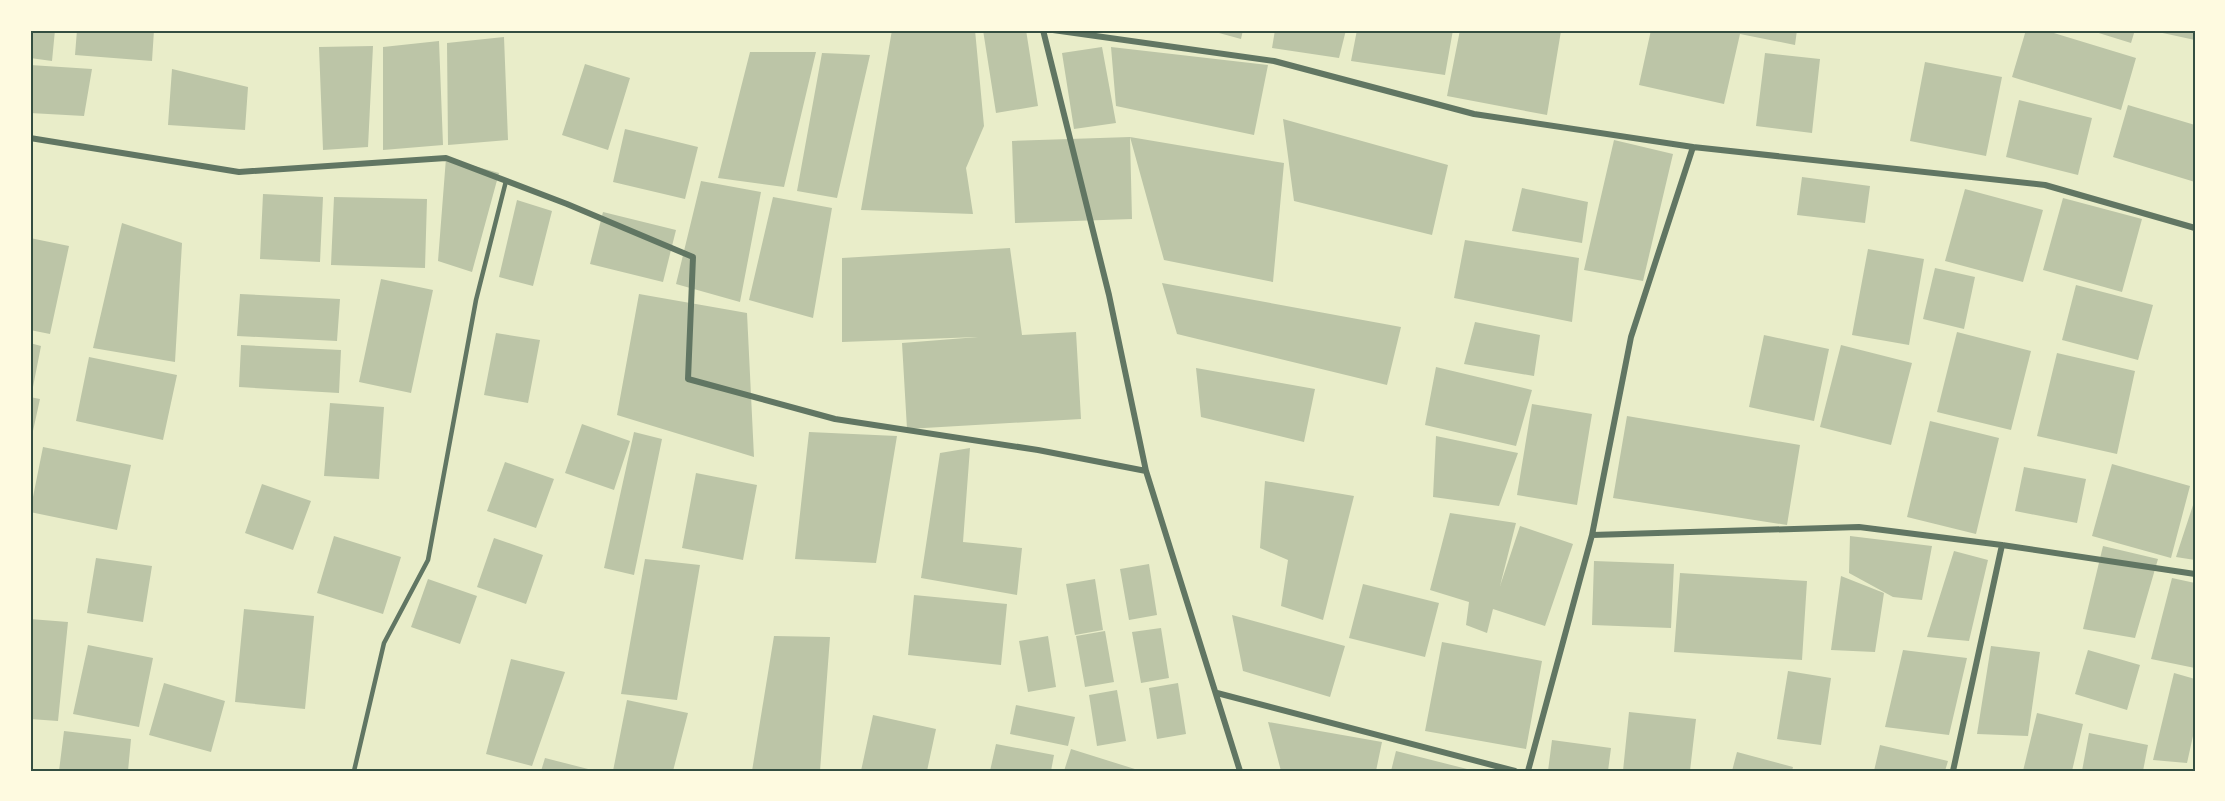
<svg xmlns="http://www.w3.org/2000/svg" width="2225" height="801" font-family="Rubik,sans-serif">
  <rect width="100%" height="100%" fill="#e9edc9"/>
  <!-- building -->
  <path fill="#bcc5a7" d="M30,30H55L52,61L30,58Z
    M77,30H154L152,61L75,55Z
    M892,30H975L984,126L966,168L973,214L861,210Z
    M983,30H1026L1038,106L996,113Z
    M1208,30H1243L1241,39Z
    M1275,30H1346L1339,58L1272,48Z
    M1357,30H1453L1445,75L1351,61Z
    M1460,30L1561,31L1547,115L1447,96Z
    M1651,30H1797L1795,45L1740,34L1724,104L1639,85Z
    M2026,30H2044L2136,58L2121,110L2012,77Z
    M2089,30H2135L2131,43Z
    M2159,30H2195V40L2158,32Z
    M504,37L508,140L448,145L447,43Z
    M439,41L443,145L383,150V47Z
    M373,46L368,147L323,150L319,47Z
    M1102,47L1116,123L1074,129L1062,53Z
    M1111,47L1268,65L1254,135L1116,106Z
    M750,52H816L784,187L718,178Z
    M822,53L870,55L837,198L797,191Z
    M1765,53L1820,59L1812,133L1756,126Z
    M1925,62L2002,77L1986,156L1910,141Z
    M585,64L630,78L608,150L562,135Z
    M30,65L92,69L84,116L30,113Z
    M172,69L248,87L245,130L168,125Z
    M2019,100L2092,118L2078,175L2006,157Z
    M2128,105L2195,125V182L2113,157Z
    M1283,119L1448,165L1432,235L1294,201Z
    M625,129L698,147L685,199L613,182Z
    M1130,137L1132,219L1015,223L1012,141Z
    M1130,137L1284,163L1273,282L1164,260Z
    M1614,140L1673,154L1643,281L1584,270Z
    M446,158L499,173L472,272L438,261Z
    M1802,177L1870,186L1865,223L1797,215Z
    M701,181L761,192L740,302L676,284Z
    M1522,188L1588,202L1582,243L1512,231Z
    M1965,189L2043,210L2023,282L1945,261Z
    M263,194L323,197L320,262L260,259Z
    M334,197L427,199L425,268L331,265Z
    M773,197L832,208L813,318L749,300Z
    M2063,198L2142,219L2122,292L2043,270Z
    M517,200L552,211L533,286L499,277Z
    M603,212L676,230L663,282L590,264Z
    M122,223L182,243L175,362L93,348Z
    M30,238L69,246L50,334L30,330Z
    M1465,240L1579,258L1572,322L1454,298Z
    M1010,248L1022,335L1076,332L1081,419L907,429L902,343L978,337L842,342V258Z
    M1868,249L1924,259L1909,345L1852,335Z
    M1935,268L1975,277L1964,329L1923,319Z
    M381,279L433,290L411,393L359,382Z
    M1162,283L1401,327L1387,385L1177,334Z
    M2076,285L2153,305L2138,360L2062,340Z
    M240,294L340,299L337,341L237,336Z
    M639,294L747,313L754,457L617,415Z
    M1475,322L1540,335L1534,376L1464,364Z
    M1957,332L2031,351L2011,430L1937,412Z
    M496,333L540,340L528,403L484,395Z
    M1764,335L1829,349L1814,421L1749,407Z
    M30,343L41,346L33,387H30Z
    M241,345L341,350L339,393L239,387Z
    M1841,345L1912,363L1891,445L1820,427Z
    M2057,353L2135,371L2117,454L2037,436Z
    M89,357L177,375L163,440L76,421Z
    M1436,367L1532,390L1516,446L1425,425Z
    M1196,368L1315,389L1304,442L1201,417Z
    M30,397L40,399L31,440H30Z
    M330,403L384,407L379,479L324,476Z
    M1532,404L1592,414L1577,505L1517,495Z
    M1627,416L1800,445L1787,525L1613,498Z
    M1930,421L1999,438L1976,534L1907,517Z
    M582,424L630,441L614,490L565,473Z
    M634,432L662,439L634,575L604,568Z
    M809,432L897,436L876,563L795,559Z
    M1436,436L1518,453L1499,506L1433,497Z
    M43,447L131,465L117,530L30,512Z
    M970,448L963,542L1022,548L1017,595L921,578L940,453Z
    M505,462L554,479L536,528L487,511Z
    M2112,464L2190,486L2171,558L2092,536Z
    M2024,467L2086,479L2077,523L2015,511Z
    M696,473L757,485L743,560L682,548Z
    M1265,481L1354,496L1323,620L1281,606L1288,560L1260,548Z
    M262,484L311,501L293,550L245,533Z
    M2195,499V560L2176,557Z
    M1450,513L1516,523L1500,586L1520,526L1573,544L1545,626L1493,609L1487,633L1466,625L1469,602L1430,590Z
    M334,536L401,557L383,614L317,593Z
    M1850,536L1932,546L1922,600L1893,597L1849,573Z
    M494,538L543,555L526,604L477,587Z
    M2103,546L2158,559L2135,638L2083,629Z
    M1954,551L1988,560L1969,641L1927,637Z
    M96,558L152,566L143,622L87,613Z
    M645,559L700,565L677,700L621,694Z
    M1594,561L1674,564L1671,628L1592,625Z
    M1149,564L1157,615L1129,620L1120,569Z
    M1680,573L1807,581L1802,660L1674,652Z
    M1841,576L1884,593L1875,652L1831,650Z
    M2172,578L2195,583V668L2151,659Z
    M428,579L477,596L460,644L411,627Z
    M1095,579L1103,630L1075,635L1066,584Z
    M1363,584L1439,603L1425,657L1349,638Z
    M914,595L1007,604L1001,665L908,655Z
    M244,609L314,616L305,709L235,702Z
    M1232,615L1345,646L1330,697L1243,671Z
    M30,619L68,622L58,721L30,719Z
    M1161,628L1169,678L1141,683L1132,632Z
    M1105,631L1114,682L1085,687L1076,636Z
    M774,636L830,637L820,771H752Z
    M1048,636L1056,687L1028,692L1019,641Z
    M1442,642L1542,661L1526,749L1425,731Z
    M88,645L153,658L139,727L73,714Z
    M1991,646L2040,652L2028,736L1977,734Z
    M1903,650L1967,658L1949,735L1885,727Z
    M2088,650L2140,665L2127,710L2075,694Z
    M511,659L565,672L532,766L486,754Z
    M1788,671L1831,678L1821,745L1777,739Z
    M2174,673L2195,679V727L2187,763L2153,760Z
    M164,683L225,701L211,752L149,735Z
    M1178,683L1186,734L1157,739L1149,688Z
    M1117,690L1126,741L1097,746L1089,695Z
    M627,700L688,713L673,771H613Z
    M1016,705L1075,717L1068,746L1010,734Z
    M1629,712L1696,719L1690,771H1623Z
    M2037,713L2083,724L2072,771H2023Z
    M873,715L936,729L927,771H861Z
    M1268,722L1382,742L1376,771H1281Z
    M64,731L131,739L128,771L88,769L87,771H59Z
    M2089,733L2148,745L2143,771H2082Z
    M1552,740L1611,748L1608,771H1548Z
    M996,744L1054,755L1051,771H990Z
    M1880,745L1948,761L1945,771H1874Z
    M1071,749L1138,770V771H1064Z
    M1396,751L1471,770V771H1391Z
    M1737,752L1793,767L1792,771H1732Z
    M545,758L592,770V771H541Z"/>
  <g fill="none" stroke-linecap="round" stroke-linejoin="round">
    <!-- service -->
    <path stroke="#617663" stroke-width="4.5" d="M354,771L384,643L428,560L476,300L506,181"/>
    <!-- minor -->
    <path stroke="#617663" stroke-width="6" d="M1043,30L1109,295L1146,471L1240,771
      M1053,30L1274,61L1474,114L1693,147L1631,337L1592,535L1859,527L2002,545L2195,574
      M30,138L239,172L446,158L567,204L693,257L688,379L835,419L1038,450L1146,471
      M1693,147L2045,185L2195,228
      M1217,693L1515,771
      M1528,771L1592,535
      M1953,771L2002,545"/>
  </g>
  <!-- border -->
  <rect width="2225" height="801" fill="none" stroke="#fefae0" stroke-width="63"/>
  <rect x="32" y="32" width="2162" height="738" fill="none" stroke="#344e41" stroke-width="2"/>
</svg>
